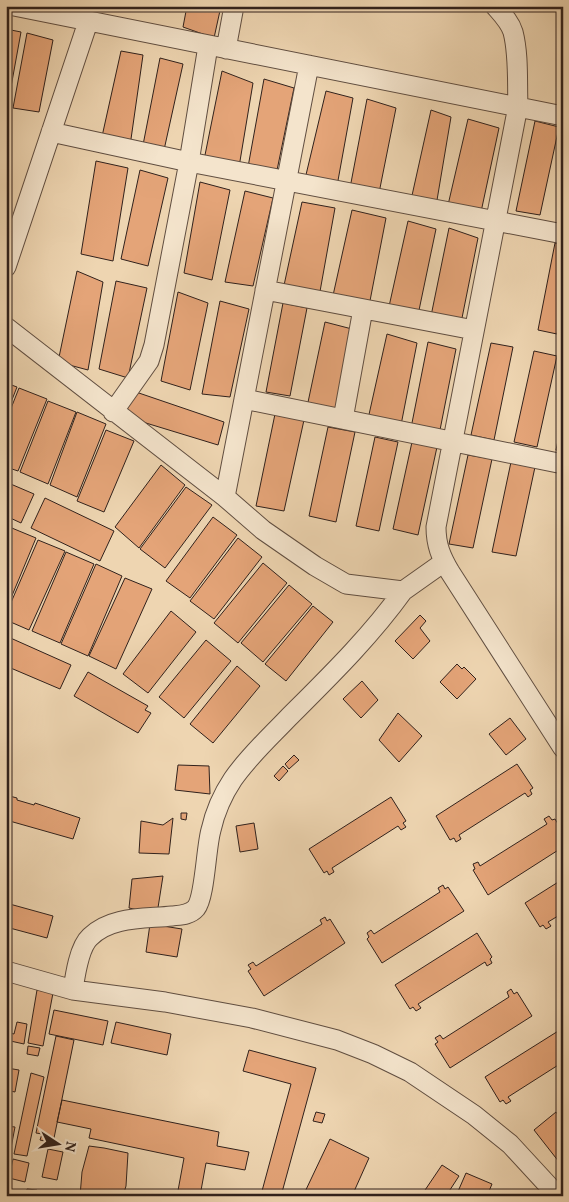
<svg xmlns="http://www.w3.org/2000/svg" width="569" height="1202" font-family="Vollkorn,serif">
  <rect width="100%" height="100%" fill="#eed5b1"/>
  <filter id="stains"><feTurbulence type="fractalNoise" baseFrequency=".004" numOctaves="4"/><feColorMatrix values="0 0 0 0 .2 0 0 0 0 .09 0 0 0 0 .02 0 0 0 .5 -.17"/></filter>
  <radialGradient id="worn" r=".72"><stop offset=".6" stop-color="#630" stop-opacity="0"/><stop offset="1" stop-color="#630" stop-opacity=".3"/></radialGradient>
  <!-- building -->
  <path fill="#e4a478" stroke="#30211c" d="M187,6H221L214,38L183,27Z
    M6,29L21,32L7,109H6Z
    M27,33L53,40L39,112L13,108Z
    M121,51L143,55L130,146L101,141Z
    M160,58L183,64L164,150L143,145Z
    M222,71L253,83L239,167L204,160Z
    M264,79L294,88L276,175L248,167Z
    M326,91L353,98L337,186L305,179Z
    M367,99L396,108L379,193L350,188Z
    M431,110L451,117L436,206L411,200Z
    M468,119L499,128L481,212L448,205Z
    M535,121L559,127L540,215L516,211Z
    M96,161L128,168L113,261L81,254Z
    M140,170L168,178L148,266L121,259Z
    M200,182L230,190L212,280L184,273Z
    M245,191L273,198L253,286L225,282Z
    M563,201V219H559Z
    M302,202L335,208L319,297L283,290Z
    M352,210L386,218L369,306L332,300Z
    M408,221L436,229L418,315L388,311Z
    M449,228L478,238L461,323L431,316Z
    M555,243L563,244V305L557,334L538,330Z
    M77,271L103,282L88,370L58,362Z
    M116,281L147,288L128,378L99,369Z
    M178,292L208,303L190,390L161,381Z
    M220,301L249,309L230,397L202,394Z
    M283,303L307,308L290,396L266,392Z
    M325,322L352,329L336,413L307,407Z
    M387,334L417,343L401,425L368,419Z
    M428,342L456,349L439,435L411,428Z
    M491,343L513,347L494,440L471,435Z
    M534,351L557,356L537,447L514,442Z
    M6,383L17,387L6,415Z
    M19,388L47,399L18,471L6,467V421Z
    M133,391L224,422L218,445L123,416Z
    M48,401L76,412L48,484L20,472Z
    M77,412L106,424L77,497L50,485Z
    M275,414L304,420L284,511L256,506Z
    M563,416V451L556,450Z
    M328,427L355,432L336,522L309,516Z
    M106,430L134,441L104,512L77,501Z
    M375,437L398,442L379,531L356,526Z
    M412,442L437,447L418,535L393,529Z
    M468,455L492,459L473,548L449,544Z
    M511,462L535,467L516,556L492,552Z
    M161,465L185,485L139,548L115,527Z
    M6,482L34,494L21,523L6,516Z
    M186,487L212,505L165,568L140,549Z
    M45,498L114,531L100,561L31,528Z
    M213,517L237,535L190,598L166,581Z
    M7,526L36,538L6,610V527Z
    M238,538L262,557L214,619L190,601Z
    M38,540L65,551L29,630L6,620V614Z
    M66,552L94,564L60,643L32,631Z
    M263,563L287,583L238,643L214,623Z
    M96,564L122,576L88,656L61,644Z
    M125,578L152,589L116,669L89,656Z
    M289,585L312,604L263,662L241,643Z
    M313,606L333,622L286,681L265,664Z
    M171,611L196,632L148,693L123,674Z
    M420,615L426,621L420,628L430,641L413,659L395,641Z
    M6,636L71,665L60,689L6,666Z
    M206,640L231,661L184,718L159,697Z
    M457,664L462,669L464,667L476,679L457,699L440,682Z
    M237,666L260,686L213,743L190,724Z
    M88,672L148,706L145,710L151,713L138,733L74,696Z
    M362,681L378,700L361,718L343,699Z
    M398,713L422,736L399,762L379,740Z
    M510,718L526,739L506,755L489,734Z
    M294,755L299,760L289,769L285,764Z
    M517,764L533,788L530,790L532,794L528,797L525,793L459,835L461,839L456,842L454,838L450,840L436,816Z
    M178,765L209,766L210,794L175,790Z
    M283,766L288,771L279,781L274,776Z
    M6,795L17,798V800L34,805L35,803L80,818L73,839L6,820Z
    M391,797L406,821L403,823L406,827L401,830L398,826L332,868L334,872L329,875L327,871L324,873L309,849Z
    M181,813H187L186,820L181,819Z
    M549,816L552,820L555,819L563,832V847L488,895L473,870L475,869L473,864L478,862L480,866L547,824L544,819Z
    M173,818L169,854L139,853L141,821L163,825Z
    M254,823L258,849L240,852L236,826Z
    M163,876L157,914L129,908L132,879Z
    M563,879V913L548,922L551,926L546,929L543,925L540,927L525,903Z
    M443,885L445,889L448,887L464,911L382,963L367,939L369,937L367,933L371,930L374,934L440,892L438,888Z
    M6,903L53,916L47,938L6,927Z
    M325,917L327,921L330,919L345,943L264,996L248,971L251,969L248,965L253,962L256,966L322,924L320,920Z
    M150,924L182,929L177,957L146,952Z
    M477,933L492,957L490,959L492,963L487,966L485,962L418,1004L421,1008L416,1011L413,1007L410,1009L395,985Z
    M511,989L514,994L517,992L532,1016L450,1068L435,1044L438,1042L435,1038L440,1035L443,1039L509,997L507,992Z
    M37,990L53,993L43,1046L28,1043Z
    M54,1010L108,1021L103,1045L49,1034Z
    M17,1022L27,1024L24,1044L6,1040V1032L14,1034Z
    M116,1022L171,1034L167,1055L111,1043Z
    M563,1028V1062L508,1097L511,1101L506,1104L503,1100L500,1102L485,1077Z
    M56,1036L74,1040L53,1143L40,1140L42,1134L36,1133Z
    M28,1046L40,1048L38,1056L27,1054Z
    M249,1050L316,1068L281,1196L262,1191L291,1084L243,1071Z
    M7,1068L19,1070L15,1092L6,1090Z
    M31,1073L44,1077L27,1156L14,1154Z
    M62,1100L219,1132L217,1146L249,1152L245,1170L206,1163L200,1196H177L184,1158L89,1138L91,1129L57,1122Z
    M316,1112L325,1114L322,1123L313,1121Z
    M556,1112L558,1115L563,1112V1167L534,1130Z
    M6,1126L15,1127L11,1148L6,1147Z
    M330,1139L369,1158L352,1196H303Z
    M89,1146L104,1148L128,1153L126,1186L123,1196H80L82,1172Z
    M48,1149L63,1152L57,1180L42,1177Z
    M13,1159L29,1163L25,1182L9,1178Z
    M442,1165L459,1176L446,1196H421Z
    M466,1173L492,1184L487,1196H456Z
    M27,1189L37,1190L36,1196H26Z"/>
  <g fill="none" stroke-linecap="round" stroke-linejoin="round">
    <!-- minor casing -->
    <g stroke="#604e41" stroke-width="21">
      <path id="minor" d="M14,6L563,116
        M495,6C502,14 510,22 513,32C519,55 517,83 518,106L436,527C436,545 441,557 450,572L563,748
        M226,49L234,6
        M51,132L189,162L563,234
        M6,267L88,22
        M265,290L474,330
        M6,327L225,497L263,530L315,566L346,584L403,591L444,562
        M244,399L563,464
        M113,412L149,361L154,345L189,162L208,46
        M343,419L363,309
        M225,497L309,65
        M6,971L73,990L165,1002L252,1018L337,1040L373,1054L410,1072L474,1115L510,1144L558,1196
        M73,990C75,976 79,947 90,937C111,916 145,919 172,916C181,915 190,915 196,908C205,897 206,847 211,830C215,812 223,794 233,779C249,756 270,737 289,717C329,677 370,637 403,591"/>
    </g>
    <!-- minor -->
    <use href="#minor" stroke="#f4e4cc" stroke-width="19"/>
  </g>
  <!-- margin -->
  <rect width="569" height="1202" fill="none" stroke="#eed5b1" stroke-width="25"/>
  <rect x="8" y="8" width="554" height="1187" fill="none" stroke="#30211c" stroke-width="2.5"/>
  <rect x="12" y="12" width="544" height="1177" fill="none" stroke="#30211c"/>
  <!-- north arrow -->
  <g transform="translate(58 1144) rotate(102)" stroke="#f4e4cc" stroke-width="4" paint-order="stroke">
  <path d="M0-4L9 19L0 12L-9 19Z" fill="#30211c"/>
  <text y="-8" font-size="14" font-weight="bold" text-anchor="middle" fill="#30211c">N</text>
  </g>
  <rect width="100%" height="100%" filter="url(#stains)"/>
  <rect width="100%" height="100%" fill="url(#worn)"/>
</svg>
